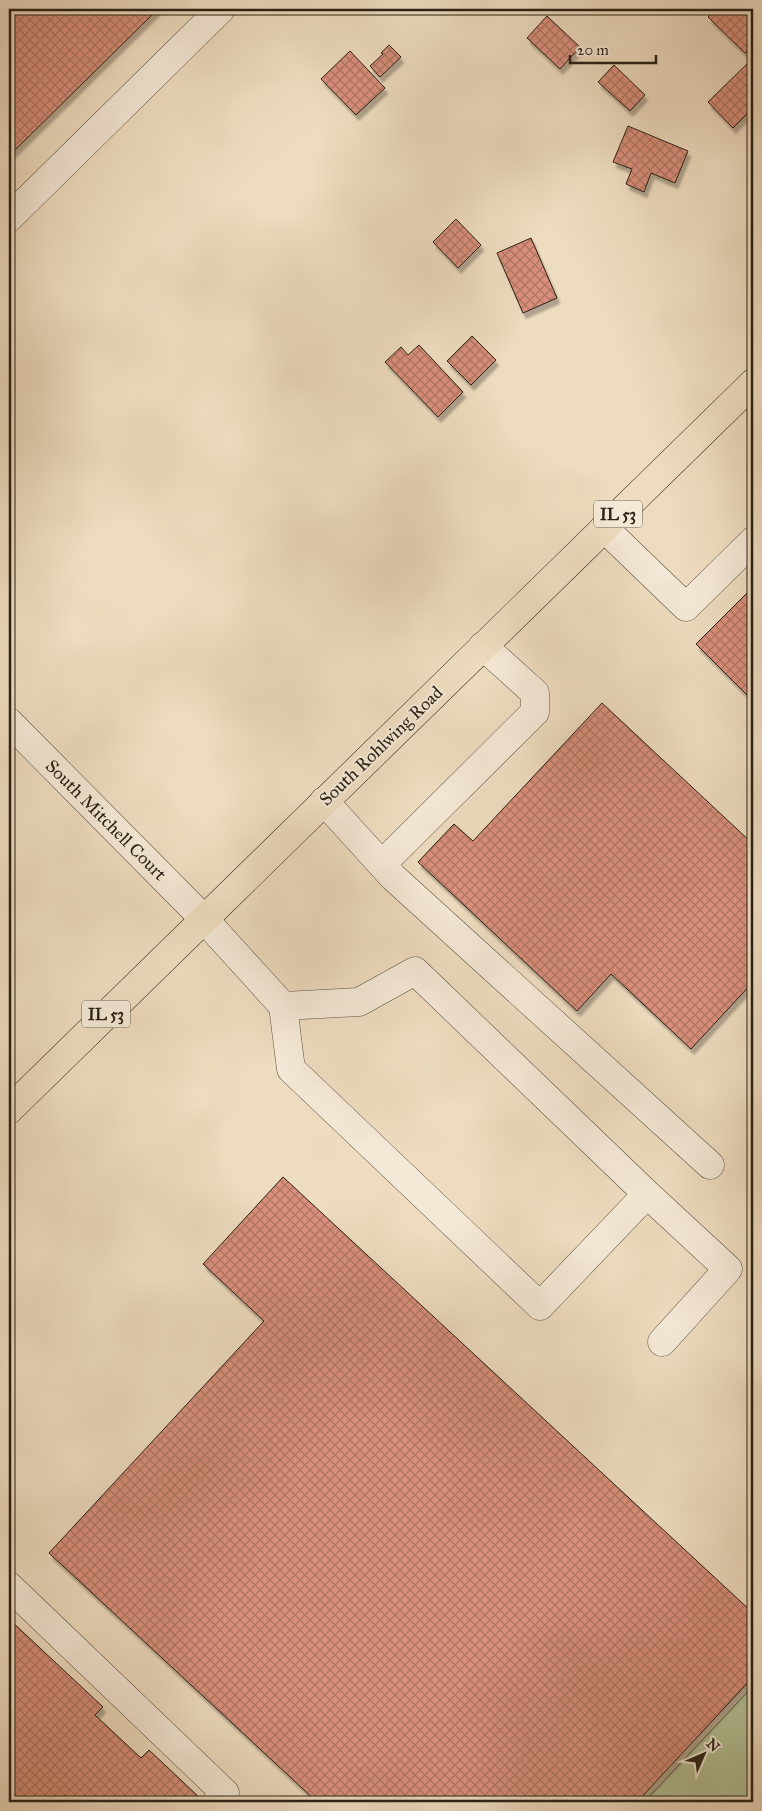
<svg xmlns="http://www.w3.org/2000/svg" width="762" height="1811" font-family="'IM FELL Great Primer',serif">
  <defs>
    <pattern id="building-cross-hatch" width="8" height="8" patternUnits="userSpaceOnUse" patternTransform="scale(1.25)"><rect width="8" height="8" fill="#d98f7c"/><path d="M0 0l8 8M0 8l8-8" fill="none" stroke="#b07464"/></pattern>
    <filter id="shadow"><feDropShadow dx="3" dy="5.5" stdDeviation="1" flood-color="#0004"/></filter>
  </defs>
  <rect width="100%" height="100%" fill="#eedcc0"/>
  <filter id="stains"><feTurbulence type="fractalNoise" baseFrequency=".004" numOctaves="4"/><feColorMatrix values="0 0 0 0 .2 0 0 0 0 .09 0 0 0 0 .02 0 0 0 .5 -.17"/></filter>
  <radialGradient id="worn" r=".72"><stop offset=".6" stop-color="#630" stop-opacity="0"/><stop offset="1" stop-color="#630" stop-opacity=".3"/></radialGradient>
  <!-- park -->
  <path fill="#b3c297" stroke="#6e7156" d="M753,1686V1802H644Z"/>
  <!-- building -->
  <path fill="url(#building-cross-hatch)" stroke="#282015" filter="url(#shadow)" d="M9,9H158L9,156Z
    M717,9H747L753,15V45L745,53L708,17Z
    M547,16L580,47L560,69L527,38Z
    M389,45L401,57L380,77L370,66L383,54L381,53Z
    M350,51L385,88L356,115L321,79Z
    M753,58V108L733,128L708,102Z
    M614,65L645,95L630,111L598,82Z
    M628,126L688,151L675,183L651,173L644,192L626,184L632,169L613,162Z
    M456,219L481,245L458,268L433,242Z
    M531,238L557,298L523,313L497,253Z
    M472,336L496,360L471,385L447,361Z
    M419,345L463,392L438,417L385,362L401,347L408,355Z
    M753,587V701L696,644Z
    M602,703L753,844V982L691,1049L611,974L577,1011L418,862L454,824L473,841Z
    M283,1177L753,1613V1677L637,1802H317L49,1553L264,1321L203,1264Z
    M9,1619L103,1707L95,1715L141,1758L149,1750L199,1797L194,1802H9Z"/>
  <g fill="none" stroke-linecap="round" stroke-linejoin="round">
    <!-- minor casing -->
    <g stroke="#5a4f40" stroke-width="29">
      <path id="minor" d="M9,218L221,9
        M604,528L686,607L753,541
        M9,722L204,919L283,1006L359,1002L415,971L647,1194L540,1306L291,1069L283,1006
        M324,801L393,877L710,1165
        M382,864L535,712V693L483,646
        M647,1194L728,1269L662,1342
        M9,1586L225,1793L217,1802"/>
    </g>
    <!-- major casing -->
    <g stroke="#282015" stroke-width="29">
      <path id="major" d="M9,1110L753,383"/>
    </g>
    <!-- minor -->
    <use href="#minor" stroke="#f4e8d6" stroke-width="28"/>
    <!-- major -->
    <use href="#major" stroke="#eedcc0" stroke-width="28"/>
  </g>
  <g text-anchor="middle" stroke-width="4" stroke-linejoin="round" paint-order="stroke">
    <!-- shield labels -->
    <g fill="#f4e8d6" stroke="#655c4f" stroke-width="1">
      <rect x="594" y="500.5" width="48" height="27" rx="4"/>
      <rect x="82" y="1000.5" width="48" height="27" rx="4"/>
    </g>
    <g font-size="16" font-weight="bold" fill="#282015">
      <text x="618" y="520">IL 53</text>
      <text x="106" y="1020">IL 53</text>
    </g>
    <!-- street labels -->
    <g font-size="18" fill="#282015" stroke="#f4e8d6">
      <text transform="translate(381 746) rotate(-44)" y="6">South Rohlwing Road</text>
      <text transform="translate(106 820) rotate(45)" y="6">South Mitchell Court</text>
    </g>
  </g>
  <!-- margin -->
  <rect width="762" height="1811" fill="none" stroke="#eedcc0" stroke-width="30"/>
  <rect x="10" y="10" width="742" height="1791" fill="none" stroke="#282015" stroke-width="2.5"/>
  <rect x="15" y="15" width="732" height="1781" fill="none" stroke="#282015"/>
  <!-- north arrow -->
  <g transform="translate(704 1754) rotate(45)" stroke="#f4e8d6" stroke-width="4" paint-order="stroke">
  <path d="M0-4L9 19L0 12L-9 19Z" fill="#282015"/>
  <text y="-8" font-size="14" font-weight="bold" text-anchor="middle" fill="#282015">N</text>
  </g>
  <!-- scale -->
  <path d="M570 55v8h86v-8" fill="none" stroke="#282015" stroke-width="2.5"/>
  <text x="577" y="55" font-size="15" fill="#282015" stroke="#f4e8d6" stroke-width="4" paint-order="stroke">20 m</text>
  <rect width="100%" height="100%" filter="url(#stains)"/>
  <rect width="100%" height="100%" fill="url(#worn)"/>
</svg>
